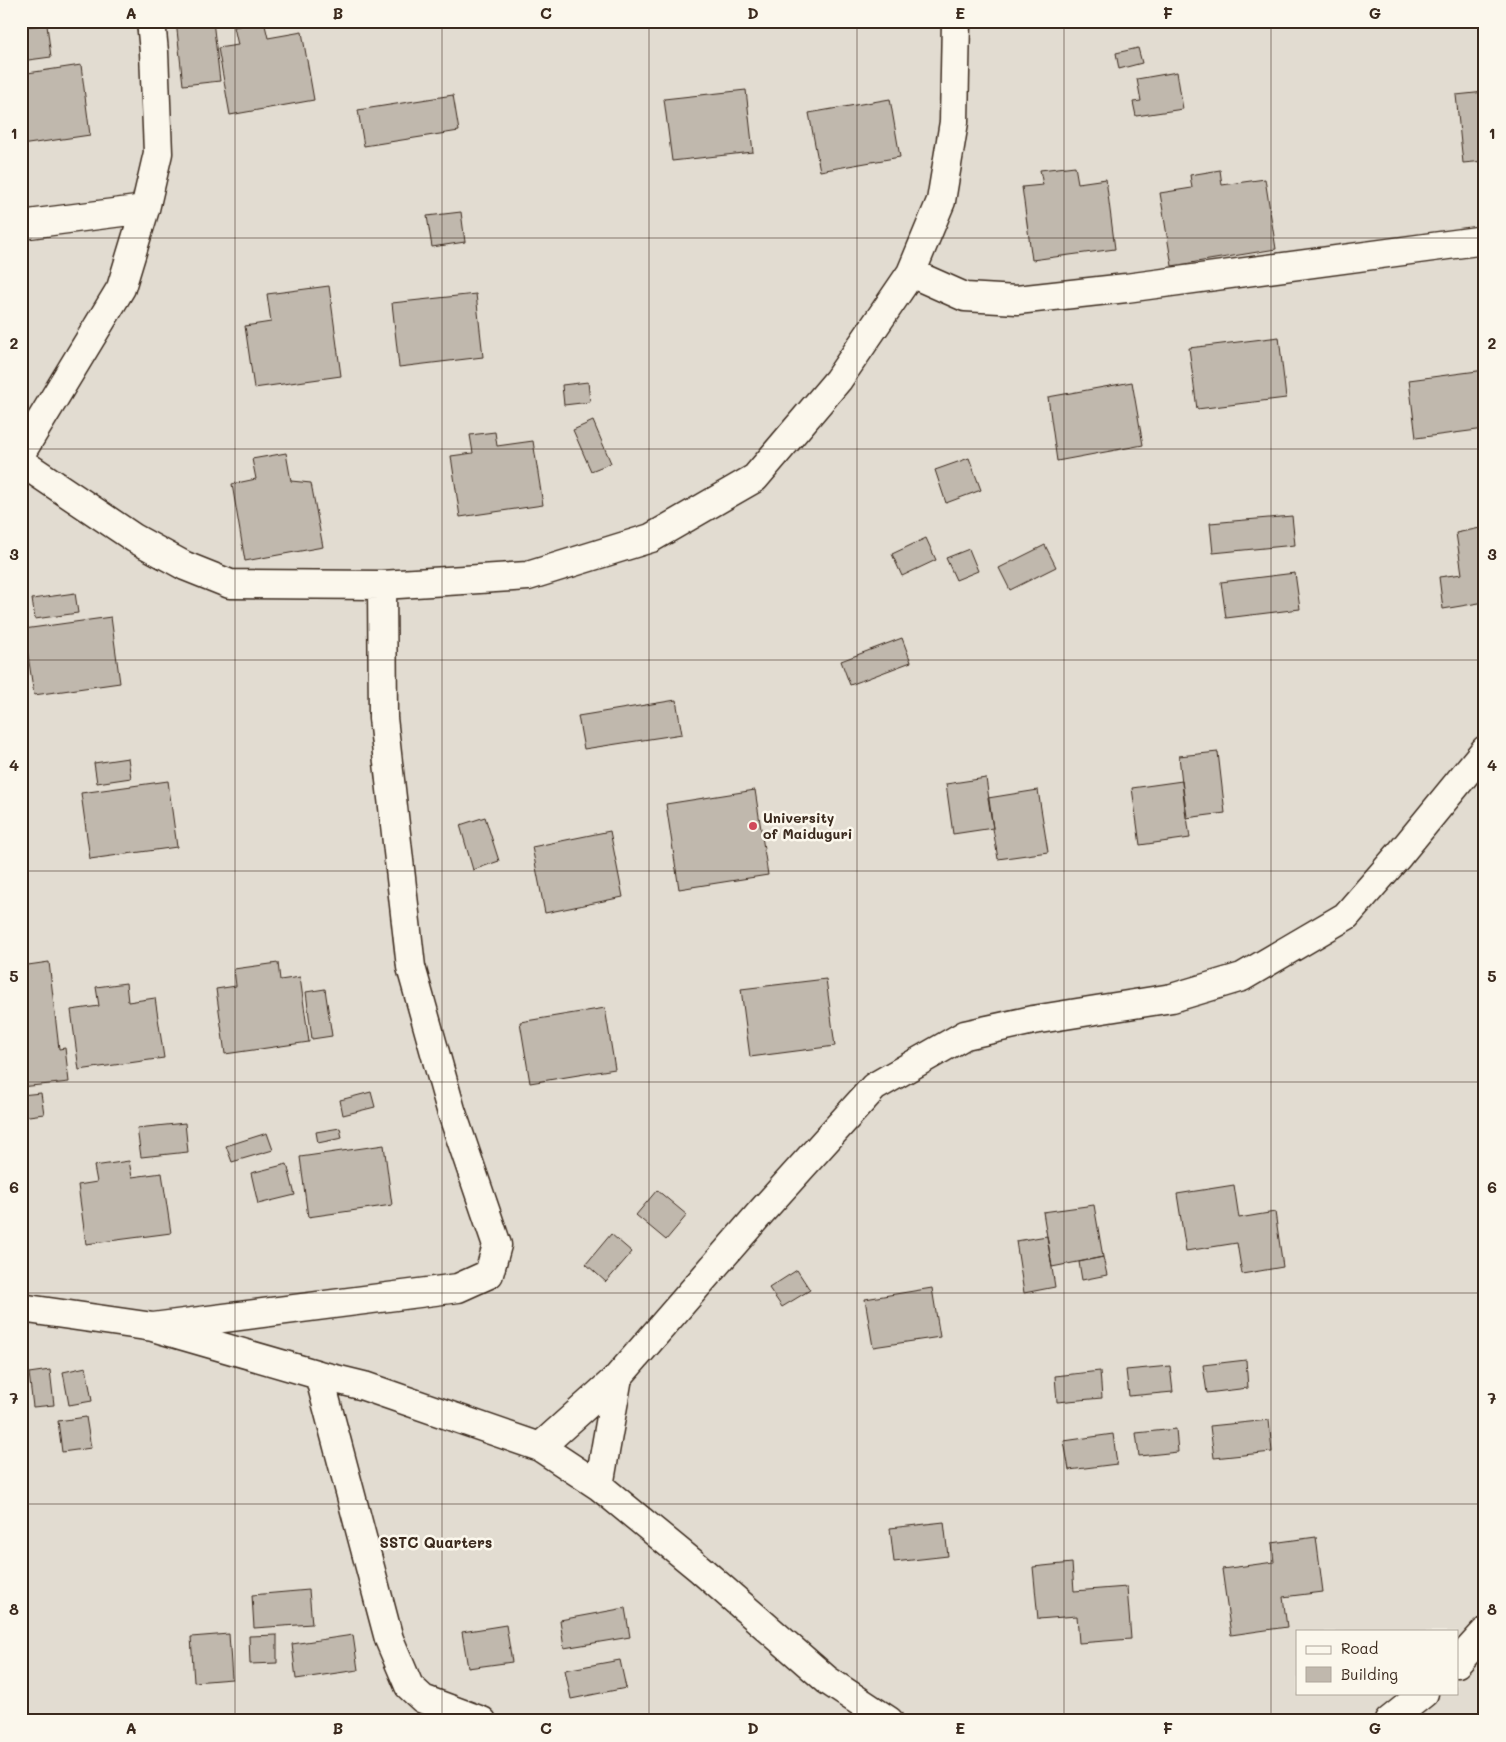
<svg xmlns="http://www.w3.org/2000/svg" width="1506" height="1742" font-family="Mali,sans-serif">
  <rect width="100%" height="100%" fill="#f0ebe0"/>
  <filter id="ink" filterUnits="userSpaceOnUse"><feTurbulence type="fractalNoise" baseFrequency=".02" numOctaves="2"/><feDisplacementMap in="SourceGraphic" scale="10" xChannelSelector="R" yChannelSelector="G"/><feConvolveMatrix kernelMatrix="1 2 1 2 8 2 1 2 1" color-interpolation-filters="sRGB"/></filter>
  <g filter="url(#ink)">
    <!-- built -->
    <path fill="#e2dcd1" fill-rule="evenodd" d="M21,21H1485V1721H21ZM1297,1631H1457V1693H1297Z"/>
    <!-- building -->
    <path fill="#c0b8ad" stroke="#3b2a1e" d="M176,21H213L220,81L183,85Z
      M264,21L268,38L302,32L314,100L230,115L218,48L238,45L234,27Z
      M47,25L51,57L21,61V27Z
      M1138,48L1142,63L1119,69L1116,53Z
      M81,65L90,135L21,145V74Z
      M1177,72L1183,109L1136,116L1133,102L1141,101L1137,79Z
      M746,90L753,152L672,161L664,99Z
      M1485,92V161L1463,163L1456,95Z
      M453,95L459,131L364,146L358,110Z
      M890,99L900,157L820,171L809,113Z
      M1075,166L1078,183L1106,179L1115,249L1032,260L1022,187L1043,185L1040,170Z
      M1220,170L1222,185L1265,179L1276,249L1172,266L1160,193L1192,188L1190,175Z
      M461,212L465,242L432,247L427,216Z
      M329,286L341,376L254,388L245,326L271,322L267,294Z
      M476,294L483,357L399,367L392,303Z
      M1279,337L1286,398L1197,409L1189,348Z
      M1485,370V429L1416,438L1409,380Z
      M588,382L590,402L564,405L562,385Z
      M1132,382L1143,445L1057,461L1048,397Z
      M593,421L611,463L591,471L573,430Z
      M495,432L497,446L533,441L543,505L460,517L451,456L473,453L470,435Z
      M286,453L291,481L311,483L323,547L245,561L232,484L256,479L252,459Z
      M969,458L981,490L946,503L935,470Z
      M1292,516L1295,545L1213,553L1210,523Z
      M1485,527V602L1443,609L1439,577L1462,574L1456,533Z
      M926,538L936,560L902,576L892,554Z
      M1045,545L1056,567L1010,590L999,568Z
      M969,549L978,571L956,580L946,558Z
      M1295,573L1300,609L1226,618L1221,582Z
      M75,593L78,613L35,619L32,599Z
      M111,617L120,683L34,695L24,629Z
      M902,638L911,662L850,685L841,661Z
      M676,700L682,734L584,749L578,716Z
      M1218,752L1225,813L1186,818L1179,756Z
      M128,758L131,778L97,783L94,763Z
      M986,778L993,828L953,834L946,784Z
      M168,781L177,847L90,859L81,793Z
      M1182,781L1190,838L1140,845L1132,788Z
      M755,790L768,875L679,889L666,804Z
      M1038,790L1048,852L998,859L988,798Z
      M485,817L499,861L473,870L460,825Z
      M21,829L26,864L21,865Z
      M610,831L623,897L545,913L532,847Z
      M49,962L59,1049L65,1048L69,1082L21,1087V966Z
      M278,963L280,980L300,977L309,1042L225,1054L216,989L236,986L234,969Z
      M826,979L835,1046L750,1057L741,989Z
      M126,983L128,1002L155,998L164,1058L79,1070L71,1010L99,1006L96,987Z
      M325,989L332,1036L312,1039L306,992Z
      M605,1008L615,1069L530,1083L520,1022Z
      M371,1092L375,1107L343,1115L340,1100Z
      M41,1093L44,1114L21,1117V1095Z
      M185,1123L188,1152L141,1157L137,1128Z
      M340,1128L342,1138L318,1143L316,1132Z
      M267,1133L273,1150L232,1162L226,1146Z
      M384,1145L392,1205L308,1217L300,1157Z
      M129,1161L132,1177L162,1173L171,1233L86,1244L78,1185L97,1182L94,1166Z
      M287,1164L295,1195L258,1204L251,1173Z
      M1234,1185L1239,1218L1275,1212L1283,1267L1242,1274L1237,1243L1186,1251L1177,1194Z
      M657,1190L687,1215L666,1240L636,1215Z
      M1094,1205L1103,1257L1052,1267L1043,1212Z
      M611,1234L632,1252L606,1282L586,1264Z
      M1047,1236L1055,1287L1024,1293L1016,1241Z
      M1103,1257L1107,1275L1082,1280L1079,1262Z
      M797,1270L810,1290L782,1307L769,1288Z
      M932,1288L940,1337L873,1347L865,1299Z
      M1246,1360L1248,1388L1207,1393L1203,1365Z
      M1170,1366L1173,1392L1129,1396L1126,1370Z
      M86,1367L92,1401L69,1405L63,1372Z
      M50,1370L54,1405L33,1407L29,1373Z
      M1100,1371L1102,1398L1057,1402L1055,1376Z
      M86,1417L91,1448L62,1452L58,1421Z
      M1269,1420L1272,1452L1214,1458L1210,1426Z
      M1176,1429L1178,1452L1139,1456L1136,1433Z
      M1113,1434L1117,1464L1069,1470L1064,1441Z
      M944,1522L948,1556L894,1562L890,1528Z
      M1316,1537L1323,1592L1283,1597L1287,1627L1231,1635L1222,1569L1274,1562L1272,1543Z
      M1072,1563L1074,1591L1127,1587L1131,1639L1079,1643L1077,1616L1038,1619L1033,1567Z
      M309,1590L312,1624L254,1628L252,1595Z
      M625,1608L630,1637L564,1648L560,1620Z
      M506,1625L512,1662L468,1668L462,1632Z
      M229,1634L232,1679L194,1682L191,1637Z
      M277,1635V1663L250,1664L249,1636Z
      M353,1635L358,1670L296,1679L292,1644Z
      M620,1660L626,1688L571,1699L565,1670Z"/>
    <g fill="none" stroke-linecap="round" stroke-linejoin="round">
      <!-- minor casing -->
      <g stroke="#3b2a1e" stroke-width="31">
        <path id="minor" d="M21,225L145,209
          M911,273L965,297L1017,300L1126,288L1485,240
          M21,453L121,288L145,209L158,153L154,52L151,21
          M21,462L134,538L185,566L230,584L382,585L528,576L651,538L755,478L838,380L911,273L941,201L954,122L956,21
          M21,1308L153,1327L319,1375L364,1386L540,1447L599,1486L700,1569L827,1680L889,1721
          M153,1327L458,1288L489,1274L497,1245L451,1110L411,967L383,718L382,585
          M319,1375L389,1639L409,1686L423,1699L482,1721
          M540,1447L618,1377L762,1211L874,1087L965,1035L1033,1020L1172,998L1242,977L1346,916L1399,855L1485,750
          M599,1486L618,1377
          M1457,1663L1485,1632
          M1389,1721L1424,1693"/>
      </g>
      <!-- minor -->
      <use href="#minor" stroke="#fbf7ec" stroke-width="28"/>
    </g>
  </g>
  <!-- grid -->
  <path fill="none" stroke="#3b2a1e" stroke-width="1" stroke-opacity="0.55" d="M235,21V1721M442,21V1721M649,21V1721M857,21V1721M1064,21V1721M1271,21V1721M21,238H1485M21,449H1485M21,660H1485M21,871H1485M21,1082H1485M21,1293H1485M21,1504H1485"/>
  <!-- markers -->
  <circle fill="#d1495b" stroke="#fbf7ec" stroke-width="2" cx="753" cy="826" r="5"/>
  <g text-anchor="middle" stroke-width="5" stroke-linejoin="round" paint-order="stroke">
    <!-- poi labels -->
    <g font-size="14" font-weight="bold" fill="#3b2a1e" stroke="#fbf7ec" text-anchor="start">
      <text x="763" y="823">University<tspan x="763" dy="16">of Maiduguri</tspan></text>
    </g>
    <!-- neighbourhood labels -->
    <g font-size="15" font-weight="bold" fill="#3b2a1e" stroke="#fbf7ec">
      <text x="436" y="1548">SSTC Quarters</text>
    </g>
  </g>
  <!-- margin -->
  <rect width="1506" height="1742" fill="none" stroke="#fbf7ec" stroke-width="55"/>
  <!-- legend -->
  <rect x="1296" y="1630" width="162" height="65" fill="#fbf7ec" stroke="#aea59a"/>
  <rect x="1306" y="1646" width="25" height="8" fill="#fbf7ec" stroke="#aea59a"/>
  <text x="1341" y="1654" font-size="15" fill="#3b2a1e">Road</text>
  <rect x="1306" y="1667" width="25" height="15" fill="#c0b8ad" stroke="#aea59a"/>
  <text x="1341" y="1680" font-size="15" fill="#3b2a1e">Building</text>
  <rect x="28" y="28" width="1450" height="1686" fill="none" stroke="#3b2a1e" stroke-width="2"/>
  <g font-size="16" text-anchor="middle" font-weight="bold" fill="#3b2a1e">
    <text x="131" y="19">A</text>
    <text x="338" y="19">B</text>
    <text x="546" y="19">C</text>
    <text x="753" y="19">D</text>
    <text x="960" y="19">E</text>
    <text x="1168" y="19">F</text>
    <text x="1375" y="19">G</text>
    <text x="14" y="139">1</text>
    <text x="1492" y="139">1</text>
    <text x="14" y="349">2</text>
    <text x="1492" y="349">2</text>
    <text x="14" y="560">3</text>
    <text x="1492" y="560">3</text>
    <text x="14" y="771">4</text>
    <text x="1492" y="771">4</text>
    <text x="14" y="982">5</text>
    <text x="1492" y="982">5</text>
    <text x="14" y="1193">6</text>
    <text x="1492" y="1193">6</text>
    <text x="14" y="1404">7</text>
    <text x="1492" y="1404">7</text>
    <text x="14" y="1615">8</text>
    <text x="1492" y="1615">8</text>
    <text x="131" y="1734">A</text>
    <text x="338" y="1734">B</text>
    <text x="546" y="1734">C</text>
    <text x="753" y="1734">D</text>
    <text x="960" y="1734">E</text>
    <text x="1168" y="1734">F</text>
    <text x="1375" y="1734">G</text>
  </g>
</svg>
